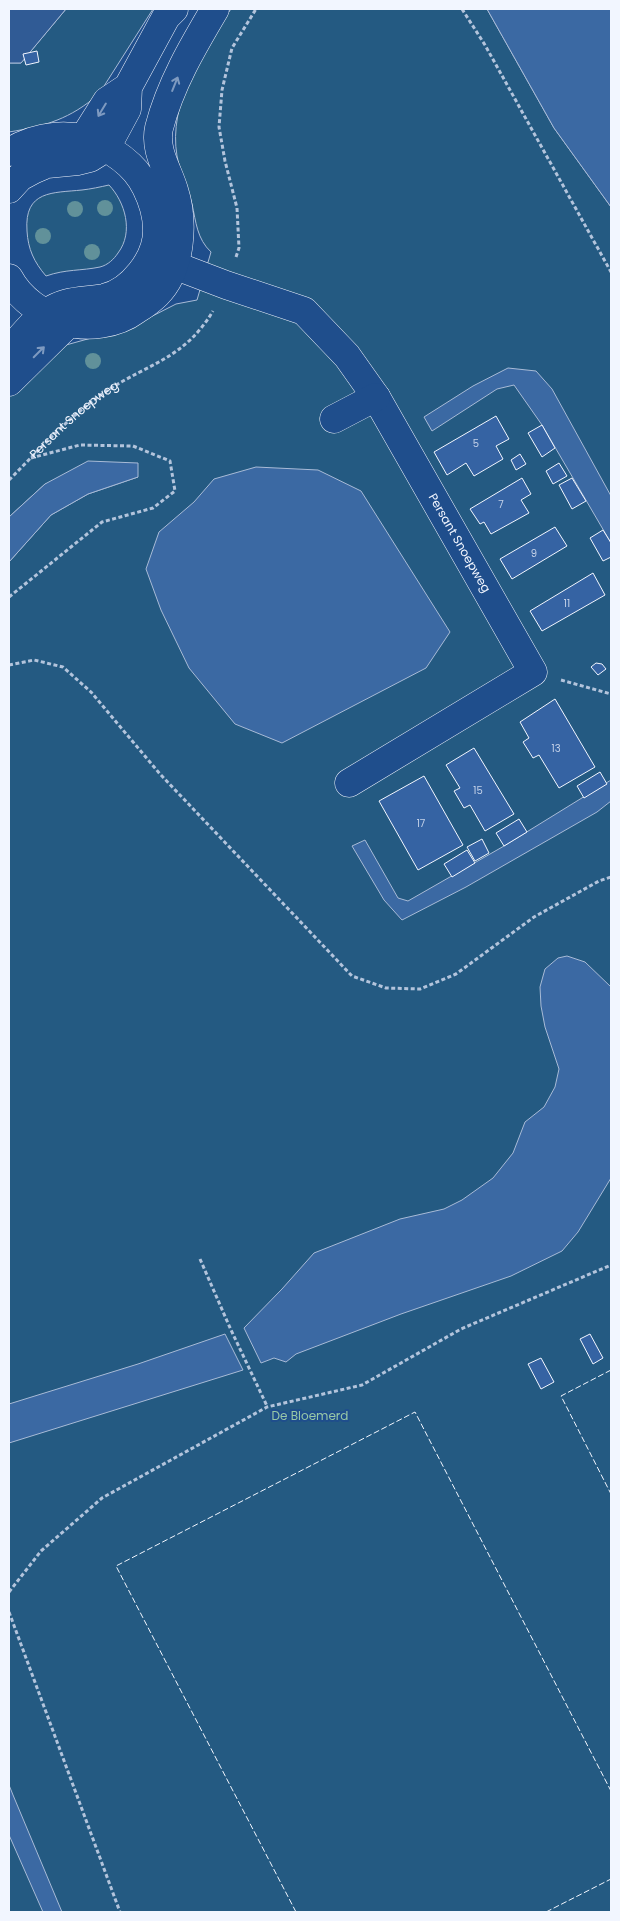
<svg xmlns="http://www.w3.org/2000/svg" width="620" height="1921" font-family="Poppins,sans-serif">
  <rect width="100%" height="100%" fill="#1f4e8c"/>
  <!-- green -->
  <path fill="#245a82" stroke="#a8bbd7" d="M66,9H153L99,94C70,119 46,126 9,132V63H21Z
    M231,9H487L554,128L611,207V1912H9V562L51,515L88,494L138,477L45,484L9,517V395L66,345L131,327L176,304L197,300L211,252C197,239 196,222 192,204C188,188 180,172 177,156C168,104 202,49 231,9Z
    M109,185C125,202 134,232 118,253C114,259 108,265 100,267C81,271 66,269 46,276C34,262 28,249 27,231C24,190 53,193 82,190C91,189 100,187 109,185Z"/>
  <!-- parking -->
  <path fill="#305b95" stroke="#a8bbd7" d="M9,9H66L21,63H9Z"/>
  <!-- water -->
  <path fill="#3b69a3" stroke="#a8bbd7" d="M487,9H611V207L554,128Z
    M508,368L536,371L552,389L611,496V543L542,425L514,385L497,389L432,431L424,417L473,386Z
    M88,461L138,463V477L88,494L51,515L9,562V517L45,484Z
    M256,467L318,470L361,491L450,632L426,668L282,743L235,724L189,668L161,610L146,569L159,532L194,502L214,479Z
    M611,780V801L597,812L466,887L402,920L384,900L352,846L365,840L398,898L408,901L504,846Z
    M567,956L585,962L611,987V1178L578,1232L562,1251L511,1276L401,1314L296,1354L286,1362L274,1358L261,1363L244,1328L282,1289L314,1253L400,1219L444,1209L462,1200L493,1178L513,1153L525,1122L544,1107L555,1087L559,1069L545,1027L541,1006L540,987L545,969L558,958Z
    M225,1334L243,1370L9,1443V1404L138,1364Z
    M9,1785L13,1795L62,1912H43L9,1835Z"/>
  <!-- building -->
  <path fill="#3563a3" stroke="#f2f6ff" d="M37,51L39,62L26,65L23,54Z
    M496,416L509,439L496,446L503,459L474,476L466,463L447,475L434,452Z
    M542,425L555,448L542,457L528,433Z
    M520,454L526,464L516,470L511,460Z
    M559,463L567,476L553,484L546,471Z
    M522,478L531,494L521,500L529,513L491,534L484,522L480,524L470,509Z
    M572,478L586,501L572,509L559,485Z
    M555,527L567,546L512,579L500,559Z
    M603,530L611,543V557L603,561L590,538Z
    M593,573L605,595L542,631L530,611Z
    M596,663L602,664L606,669L598,675L591,667Z
    M555,699L595,767L559,788L539,755L533,758L523,742L529,738L520,722Z
    M474,748L514,814L485,831L470,805L464,808L454,791L460,788L446,765Z
    M600,772L607,784L584,798L577,786Z
    M424,776L463,845L418,870L379,801Z
    M519,819L527,832L504,846L496,833Z
    M482,839L489,853L475,861L467,847Z
    M467,850L475,863L452,877L444,864Z
    M590,1334L603,1358L593,1364L580,1339Z
    M541,1358L554,1382L541,1389L528,1364Z"/>
  <g fill="none" stroke-linecap="round" stroke-linejoin="round">
    <!-- minor casing -->
    <g stroke="#f2f6ff" stroke-width="29">
      <g id="minor">
        <path id="s2" d="M174,262L184,269L226,285L304,311L347,356L376,397L533,672L349,783"/>
        <path d="M334,419L376,397"/>
      </g>
    </g>
    <!-- major casing -->
    <g stroke="#f2f6ff" stroke-width="29">
      <path id="major" d="M83,139L107,101L128,87
        M9,152C37,135 73,130 103,146C131,162 145,177 154,208C156,215 157,224 157,231C157,259 131,292 104,298C81,302 67,299 46,313C33,321 19,340 9,351
        M9,189L20,177L33,170L47,164L78,161L90,158L106,148L127,109L128,87L166,17L174,9
        M9,278C20,299 42,314 64,321C87,329 117,324 136,310C144,305 151,300 157,294C182,269 184,221 174,190C168,170 154,150 159,128C170,85 193,46 215,9
        M9,382L69,323"/>
    </g>
    <!-- path -->
    <g stroke="#b3c4dc" stroke-width="3" stroke-dasharray="4 2.5" stroke-linecap="butt">
      <path d="M462,9L485,45L611,272"/>
      <path d="M236,257L239,248L237,208L225,161L219,127L222,90L232,48L256,9"/>
      <path id="s1" d="M9,480C40,449 70,415 108,390C150,363 185,358 213,311"/>
      <path d="M9,597L102,522L153,508L175,491L170,461L133,446L80,445L31,458"/>
      <path d="M9,665L34,660L63,667L91,692L160,774L352,976L386,988L420,989L456,974L534,917L599,881L611,877"/>
      <path d="M561,680L611,694"/>
      <path d="M200,1259L231,1330L267,1406"/>
      <path d="M9,1592L41,1551L102,1498L267,1407L362,1385L461,1329L611,1265"/>
      <path d="M9,1612L120,1912"/>
    </g>
    <!-- minor -->
    <use href="#minor" stroke="#1f4e8c" stroke-width="28"/>
    <!-- major -->
    <use href="#major" stroke="#1f4e8c" stroke-width="28"/>
    <!-- fence -->
    <path stroke="#f2f6ff" stroke-width="1" stroke-dasharray="6 2.5" stroke-linecap="butt" d="M611,1370L561,1396L611,1494
      M296,1912L116,1566L415,1412L611,1791
      M546,1912L611,1879"/>
  </g>
  <!-- trees -->
  <g fill="#61919a">
    <circle cx="105" cy="208" r="8"/>
    <circle cx="75" cy="209" r="8"/>
    <circle cx="43" cy="236" r="8"/>
    <circle cx="92" cy="252" r="8"/>
    <circle cx="93" cy="361" r="8"/>
  </g>
  <!-- one-way arrows -->
  <defs><path id="oneway-shaft" d="M-6 0H5M1.5-3L5.5 0L1.5 3" fill="none" stroke-width="1.6" stroke-linecap="round" stroke-linejoin="round" transform="scale(1.25)"/></defs>
  <g stroke="#7e9ac0">
    <use href="#oneway-shaft" transform="translate(175 84) rotate(-68)"/>
    <use href="#oneway-shaft" transform="translate(102 110) rotate(121)"/>
    <use href="#oneway-shaft" transform="translate(39 352) rotate(-45)"/>
  </g>
  <g text-anchor="middle" stroke-width="4" stroke-linejoin="round" paint-order="stroke">
    <!-- number labels -->
    <g font-size="10" fill="#c3d1e8">
      <text x="476" y="447">5</text>
      <text x="501" y="508">7</text>
      <text x="534" y="557">9</text>
      <text x="567" y="607">11</text>
      <text x="556" y="752">13</text>
      <text x="478" y="794">15</text>
      <text x="421" y="827">17</text>
    </g>
    <!-- street labels -->
    <g font-size="12" fill="#f2f6ff" stroke="#1f4e8c">
      <text dy="4" stroke="none"><textPath href="#s1" startOffset="89">Persant Snoepweg</textPath></text>
      <text dy="4" stroke="none"><textPath href="#s2" startOffset="420">Persant Snoepweg</textPath></text>
    </g>
    <!-- park labels -->
    <g font-size="12" fill="#97c8a6" stroke="#1f4e8c">
      <text x="310" y="1420">De Bloemerd</text>
    </g>
  </g>
  <!-- border -->
  <rect width="620" height="1921" fill="none" stroke="#f2f6ff" stroke-width="20"/>
</svg>
